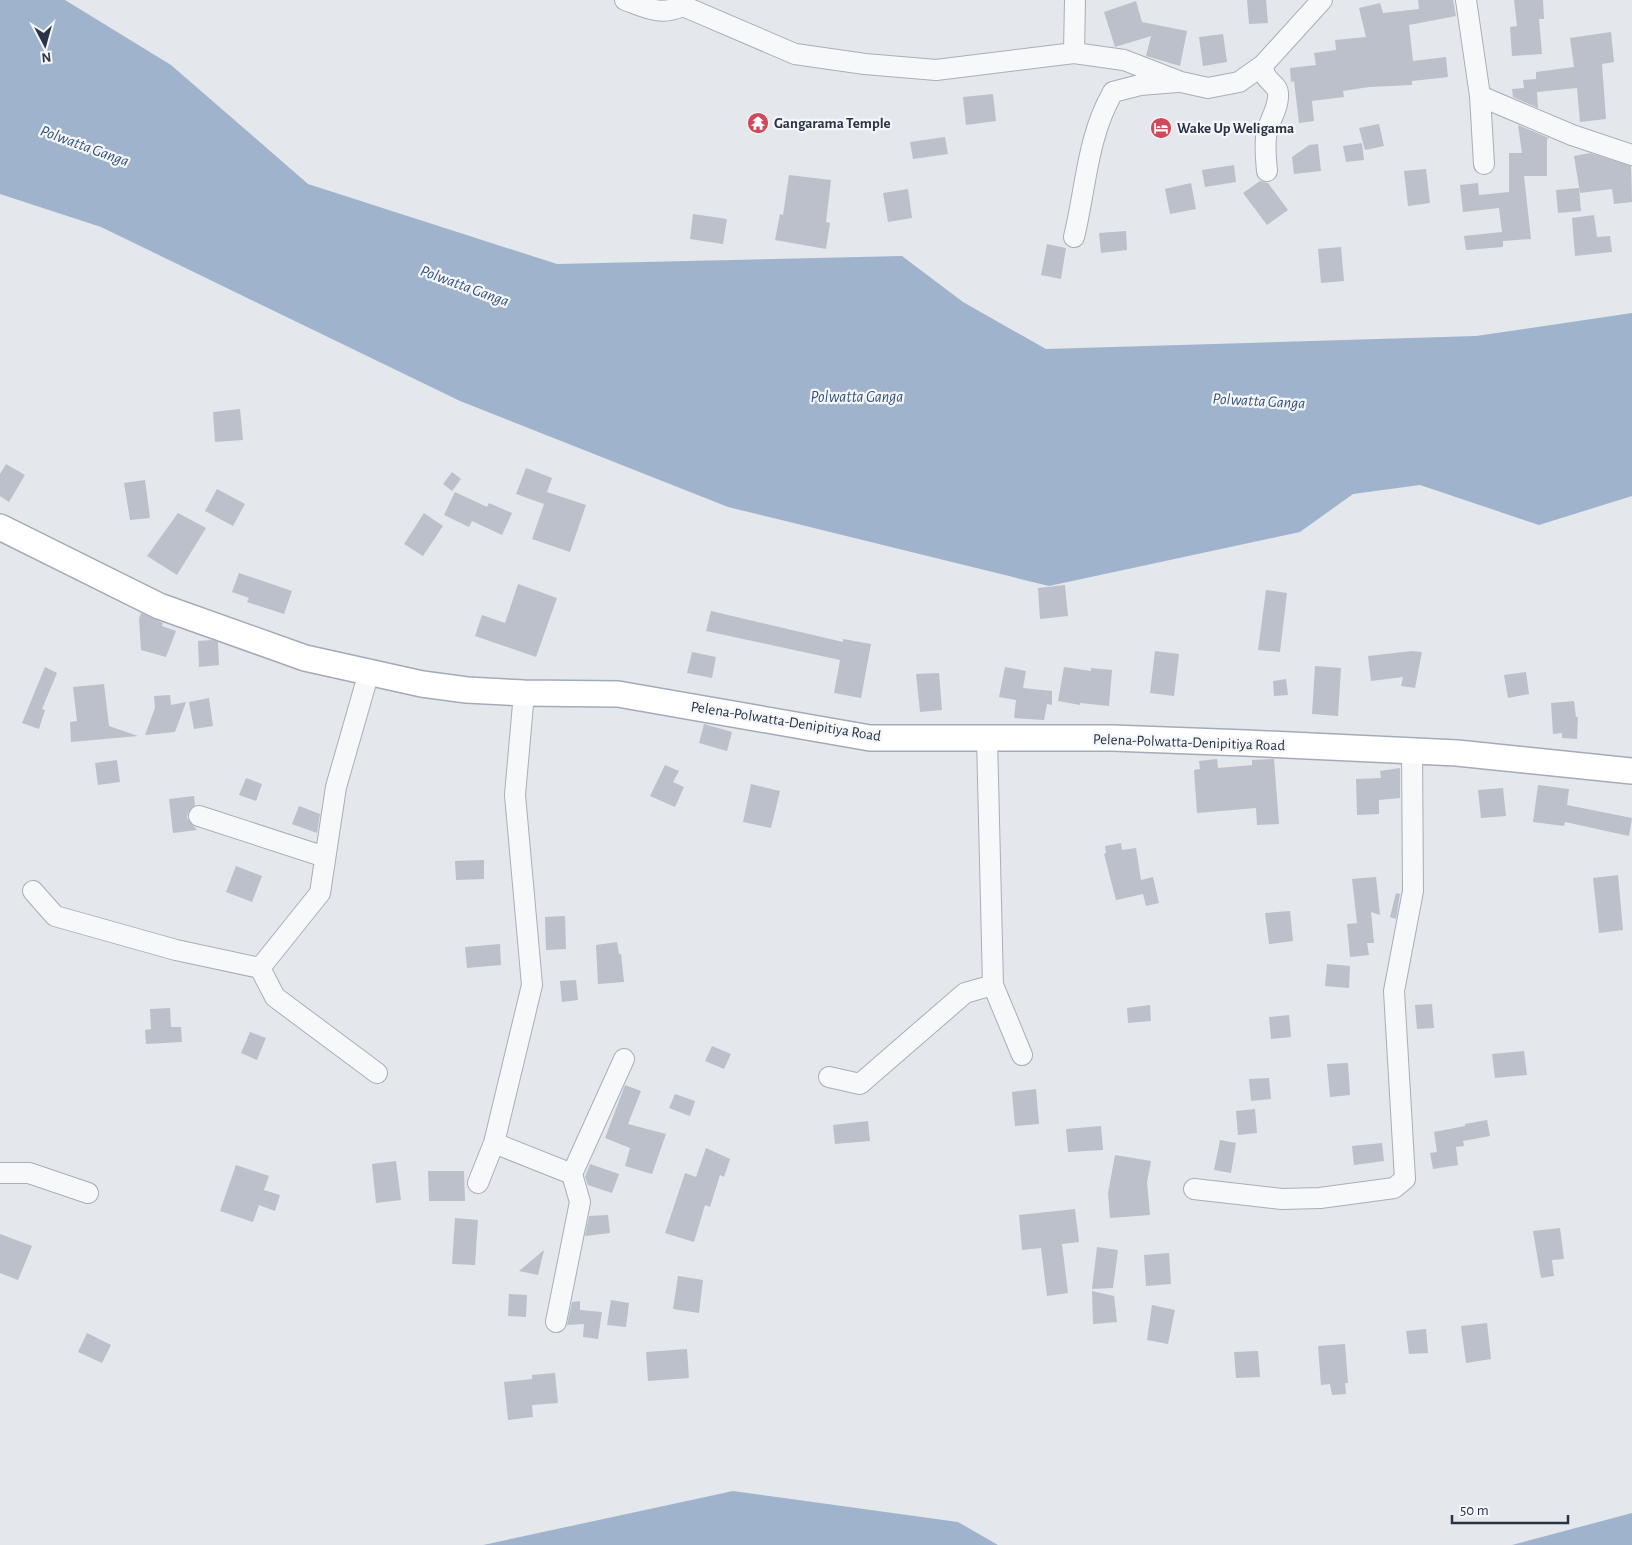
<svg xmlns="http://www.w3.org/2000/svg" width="1632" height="1545" font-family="'Alegreya Sans',sans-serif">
  <rect width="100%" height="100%" fill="#e4e7ec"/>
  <!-- water -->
  <path fill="#9fb4cc" d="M0,0H65L171,65L308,184L557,264L902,256L963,302L1046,349L1476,336L1632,313V496L1539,525L1420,485L1353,494L1300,532L1049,586L728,507L460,401L101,227L0,194Z
    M733,1491L958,1522L998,1545H483Z
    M1632,1513V1545H1512Z"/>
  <!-- building -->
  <path fill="#bbc0ca" d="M1247,0H1266L1268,23L1249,24Z
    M1418,0H1453L1456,16L1409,25L1413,61L1446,57L1448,77L1412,81V85L1369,87L1343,91L1344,97L1312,101L1314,121L1299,123L1294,81L1291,82L1290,68L1316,65L1314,53L1336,50L1335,40L1366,37L1359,8L1380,3L1383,13L1419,9Z
    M1514,0H1543L1544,19H1539L1542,54L1512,56L1510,27L1517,26Z
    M1136,1L1142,22L1187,31L1180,66L1146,56L1151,36L1115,47L1104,12Z
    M1611,32L1614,62L1602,64L1606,119L1580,122L1577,88L1537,92L1538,108L1513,97L1512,89L1524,88L1523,80L1536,79V72L1574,67L1570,38Z
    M1223,34L1227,62L1203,66L1199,37Z
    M993,94L996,121L966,125L963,97Z
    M1379,124L1384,146L1365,150L1359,128Z
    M1518,125L1549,138L1547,139V176H1524L1531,239L1503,241V247L1466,250L1464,236L1502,232L1499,208L1463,212L1460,185L1478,183L1479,195L1509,192V153H1522Z
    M945,137L948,154L913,159L910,142Z
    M1362,143L1364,160L1346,162L1343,146Z
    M1318,144L1321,171L1294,174L1292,157L1309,145Z
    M1590,153L1631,166L1632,202L1614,204L1612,189L1580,193L1574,156Z
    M1234,165L1236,182L1205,187L1202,170Z
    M1426,169L1430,203L1408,206L1404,171Z
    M789,175L831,180L826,222L830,223L826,249L775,240L780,214L783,215Z
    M1260,181L1268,183L1288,210L1267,225L1243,193Z
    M1191,183L1196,209L1170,214L1165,189Z
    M1579,188L1581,211L1558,213L1556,190Z
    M908,189L912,218L888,222L883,193Z
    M693,214L727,219L723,244L690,239Z
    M1594,215L1597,237L1610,236L1612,252L1575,256L1572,218Z
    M1126,231L1127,250L1101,253L1099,233Z
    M1047,244L1066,248L1061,279L1041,275Z
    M1341,247L1344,281L1321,283L1318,249Z
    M240,409L243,440L215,442L213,412Z
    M6,464L25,475L9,502L0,496V474Z
    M526,468L552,478L547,492L586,505L570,552L532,539L544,504L516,494Z
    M452,472L461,479L452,491L443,484Z
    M145,480L150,518L130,520L124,483Z
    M217,489L245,504L233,526L205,511Z
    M455,492L487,507L489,503L512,513L502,535L472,521L469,527L444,515Z
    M178,513L206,528L177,575L147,556Z
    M424,513L443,526L423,556L404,544Z
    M239,573L292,591L284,614L247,602L249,598L232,592Z
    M518,584L557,598L536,657L475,636L482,615L505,623Z
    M1065,585L1068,616L1040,619L1038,588Z
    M1266,590L1287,593L1280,652L1258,650Z
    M711,611L843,642V639L871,644L861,698L834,693L840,660L706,631Z
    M141,613L163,623L162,626L176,631L166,657L141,650L139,619Z
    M212,640L218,642L219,665L199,667L198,641Z
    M1155,651L1179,654L1174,696L1150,693Z
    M1412,651L1422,652L1415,688L1401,686L1403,677L1371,681L1368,656Z
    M692,652L716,657L712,678L687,673Z
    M1315,666L1341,668L1338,716L1312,714Z
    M45,667L57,673L42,709L45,710L39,729L22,723Z
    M1005,667L1026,671L1023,688L1052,691V705L1047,704L1044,720L1014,718L1016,700L999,697Z
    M1064,667L1091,671V668L1112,670L1109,706L1080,703V705L1058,701Z
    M1526,672L1529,694L1508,698L1504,675Z
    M939,673L942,710L920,712L916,674Z
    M1286,679L1288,695L1274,696L1273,681Z
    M104,684L109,726L138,736L71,742L70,722L77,721L73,687Z
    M170,695L171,705L186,702L175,732L145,735L155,708L154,696Z
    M209,698L213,726L194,729L189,702Z
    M1574,701L1576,717H1578L1577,739L1562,738V733L1553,734L1551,703Z
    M704,724L732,732L727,751L699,743Z
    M1217,759L1218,768L1252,765V760L1274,759L1279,824L1257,825L1256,808L1197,813L1194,770L1200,769L1199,761Z
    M117,760L120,782L98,785L95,763Z
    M665,765L679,771L673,782L684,787L675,807L650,796Z
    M1400,768V798L1379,800V814L1357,815L1356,779L1381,778L1380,771Z
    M246,778L262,784L256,801L239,795Z
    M751,784L780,791L771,828L743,822Z
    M1538,785L1569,789L1567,805L1632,818L1629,836L1565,822L1564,826L1533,822Z
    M1503,788L1506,816L1481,818L1478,790Z
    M194,796L195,805L188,812L187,818L197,830L173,833L169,799Z
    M299,806L320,814L317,833L292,824Z
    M1121,843L1122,850L1136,848L1141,880L1153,877L1159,903L1146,906L1143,894L1116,900L1104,854L1106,853L1105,846Z
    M484,860V879L456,880L455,861Z
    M236,866L262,876L252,902L226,892Z
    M1618,875L1623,930L1599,933L1593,878Z
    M1376,877L1380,915L1371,912L1374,943H1367L1369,955L1350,957L1347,924L1357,923L1352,879Z
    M1396,893L1400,894L1396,919L1390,917Z
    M1290,911L1293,941L1269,944L1265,913Z
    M565,916L566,949L546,950L545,917Z
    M617,942L619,954H621L624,982L598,984L596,945Z
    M500,944L501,965L467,968L465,947Z
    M1327,964L1350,966L1349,988L1325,986Z
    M576,980L578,1000L562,1002L560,981Z
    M1432,1004L1434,1028L1417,1029L1415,1005Z
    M1150,1005L1151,1021L1128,1023L1127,1008Z
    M170,1008L171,1027H181L182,1042L146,1044L145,1030L151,1029L150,1009Z
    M1289,1015L1291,1037L1271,1039L1269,1017Z
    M250,1032L266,1038L257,1060L241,1053Z
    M712,1046L731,1054L724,1069L705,1061Z
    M1524,1051L1527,1075L1495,1078L1492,1054Z
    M1348,1063L1350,1095L1330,1097L1327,1064Z
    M1269,1078L1271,1099L1251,1101L1249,1079Z
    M625,1085L641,1091L628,1124L666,1134L652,1174L625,1166L630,1148L605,1138Z
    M1036,1089L1039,1124L1015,1126L1012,1092Z
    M675,1094L695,1101L690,1116L669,1108Z
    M1255,1109L1257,1133L1238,1135L1236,1111Z
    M1487,1120L1490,1136L1463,1141L1464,1146L1456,1147L1458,1165L1433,1169L1430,1153L1437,1152L1434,1132L1465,1126V1124Z
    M868,1121L870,1141L835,1144L833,1125Z
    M1101,1126L1103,1150L1068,1152L1066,1129Z
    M1220,1140L1236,1143L1231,1173L1214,1170Z
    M1382,1143L1384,1161L1354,1165L1352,1146Z
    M706,1148L730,1159L724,1177L720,1175L710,1207L705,1205L694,1242L665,1233L685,1173L696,1177Z
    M1115,1155L1151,1161L1147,1182L1150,1215L1110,1218L1108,1193Z
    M396,1161L401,1200L376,1203L372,1164Z
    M590,1164L619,1174L612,1193L588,1185L585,1177Z
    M236,1165L269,1176L264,1190L280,1195L275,1211L259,1205L253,1222L220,1211Z
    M428,1171H464L465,1201H429Z
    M1075,1209L1079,1242L1062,1244L1068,1293L1047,1296L1041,1248L1022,1250L1019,1215Z
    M608,1215L610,1233L585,1236L589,1216Z
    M455,1218L478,1220L475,1265L452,1264Z
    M1560,1228L1564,1259L1552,1260L1554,1276L1541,1278L1533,1231Z
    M0,1234L32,1246L18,1280L0,1273Z
    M1097,1247L1118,1250L1113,1288L1092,1289Z
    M544,1250L538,1275L519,1271Z
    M1169,1253L1171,1284L1146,1286L1144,1255Z
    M678,1276L703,1280L699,1313L673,1309Z
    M1092,1291L1114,1296L1117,1322L1093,1324Z
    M509,1294L527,1295L526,1317L508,1316Z
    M611,1300L629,1303L626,1327L607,1325Z
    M580,1301V1310L602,1312L598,1339L583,1337L584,1324L567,1325L572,1302Z
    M1152,1305L1175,1310L1168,1344L1147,1340Z
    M1487,1323L1491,1359L1466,1363L1461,1326Z
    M1426,1329L1428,1353L1409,1354L1406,1331Z
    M87,1333L111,1345L102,1363L78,1352Z
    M1345,1344L1348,1383H1345L1346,1394L1332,1395L1330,1384L1321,1385L1318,1346Z
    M687,1349L689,1378L648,1381L646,1352Z
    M1258,1351L1260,1377L1236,1378L1234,1352Z
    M555,1373L558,1403L532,1405L533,1417L508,1420L504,1382L532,1379V1375Z"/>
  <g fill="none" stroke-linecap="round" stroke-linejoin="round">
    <!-- minor casing -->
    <g stroke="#a9aeb7" stroke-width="22">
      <path id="minor" d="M625,0C647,8 660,16 683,6
        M1466,0L1480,96L1484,164
        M683,6L795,54L865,64L936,70L1074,53L1124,60L1181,82L1208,88L1239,82L1263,65L1322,0
        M1074,53L1075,0
        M1263,65C1263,83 1278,82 1278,94C1279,107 1270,119 1267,132C1264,143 1266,159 1267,171
        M1480,96L1572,135L1632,155
        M1074,237C1086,188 1087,137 1113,92L1140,85L1177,82
        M987,738L993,985L1022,1055
        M199,816L325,857
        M33,891L55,916L176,950L260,968
        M260,968L320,893L336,787L369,672
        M260,968L275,997L377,1073
        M829,1077L860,1084L965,993L993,985
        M494,1143L572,1174
        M0,1173H29L88,1193
        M478,1183L494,1143L532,985L515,795L524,693
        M1194,1189L1282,1199L1320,1198L1394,1188L1405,1179L1394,991L1413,891L1412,751
        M556,1322L580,1202L572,1174L624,1059"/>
    </g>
    <!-- major casing -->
    <g stroke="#a3abb8" stroke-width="28">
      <path id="major" d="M0,527L159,606L305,658L422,684L467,690L524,693L618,694L870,738H1112L1246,743L1457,753L1632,771"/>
    </g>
    <!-- minor -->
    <use href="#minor" stroke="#f7f8fa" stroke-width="20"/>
    <!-- major -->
    <use href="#major" stroke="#fff" stroke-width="25"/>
  </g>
  <!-- icons -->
  <defs>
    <g id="temple-disc" transform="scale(1.125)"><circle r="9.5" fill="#d1495b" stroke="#f4f6f9"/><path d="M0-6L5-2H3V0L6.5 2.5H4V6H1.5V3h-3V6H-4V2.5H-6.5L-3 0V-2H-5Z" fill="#fff"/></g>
    <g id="hotel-disc" transform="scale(1.125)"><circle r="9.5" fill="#d1495b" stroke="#f4f6f9"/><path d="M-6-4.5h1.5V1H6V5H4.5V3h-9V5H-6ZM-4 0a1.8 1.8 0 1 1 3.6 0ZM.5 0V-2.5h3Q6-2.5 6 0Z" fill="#fff"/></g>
  </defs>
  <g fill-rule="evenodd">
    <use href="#temple-disc" x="758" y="123"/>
    <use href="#hotel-disc" x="1161" y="128"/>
  </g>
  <g text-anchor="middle" stroke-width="4.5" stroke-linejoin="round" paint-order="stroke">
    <!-- poi labels -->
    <g font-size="15" font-weight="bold" fill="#2b3445" stroke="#f4f6f9" text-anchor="start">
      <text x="774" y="128">Gangarama Temple</text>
      <text x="1177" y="133">Wake Up Weligama</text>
    </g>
    <!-- street labels -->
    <g font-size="15" fill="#2b3445" stroke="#f4f6f9">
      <text transform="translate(786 721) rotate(9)" y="5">Pelena-Polwatta-Denipitiya Road</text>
      <text transform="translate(1189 742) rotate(2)" y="5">Pelena-Polwatta-Denipitiya Road</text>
    </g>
    <!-- water labels -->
    <g font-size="16" font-style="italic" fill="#34527a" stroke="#f4f6f9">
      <text transform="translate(85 145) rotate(20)" y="6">Polwatta Ganga</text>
      <text transform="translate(465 285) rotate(20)" y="6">Polwatta Ganga</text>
      <text x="857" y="402">Polwatta Ganga</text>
      <text transform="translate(1259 400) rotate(3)" y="6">Polwatta Ganga</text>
    </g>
  </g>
  <!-- north arrow -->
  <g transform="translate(45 45) rotate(174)" stroke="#f4f6f9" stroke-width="4" paint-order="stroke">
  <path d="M0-4L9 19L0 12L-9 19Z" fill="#2b3445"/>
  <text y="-8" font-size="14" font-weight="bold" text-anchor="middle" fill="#2b3445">N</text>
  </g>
  <!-- scale -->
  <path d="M1452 1515v8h116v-8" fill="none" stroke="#2b3445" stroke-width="2.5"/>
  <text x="1460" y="1515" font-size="15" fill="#2b3445" stroke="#f4f6f9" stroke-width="4" paint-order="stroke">50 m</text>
</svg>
